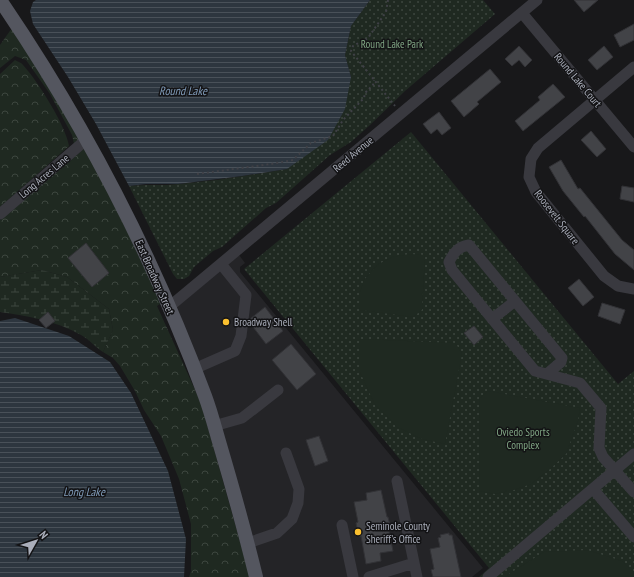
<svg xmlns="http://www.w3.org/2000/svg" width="634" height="577" font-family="'PT Sans Narrow',sans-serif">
  <defs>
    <pattern id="forest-crowns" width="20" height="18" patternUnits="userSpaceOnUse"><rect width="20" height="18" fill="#1f2921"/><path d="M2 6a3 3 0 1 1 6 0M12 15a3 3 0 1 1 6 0" fill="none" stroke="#3d463f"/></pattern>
    <pattern id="wetland-marsh" width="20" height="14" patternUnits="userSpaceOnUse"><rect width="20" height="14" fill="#1f2921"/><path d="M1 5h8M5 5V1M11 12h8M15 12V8" fill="none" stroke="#3d463f"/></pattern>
    <pattern id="park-dots" width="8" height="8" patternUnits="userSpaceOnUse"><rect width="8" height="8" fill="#1f2921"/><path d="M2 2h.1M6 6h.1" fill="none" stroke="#3d463f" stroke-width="1.8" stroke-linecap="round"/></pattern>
    <pattern id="water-rules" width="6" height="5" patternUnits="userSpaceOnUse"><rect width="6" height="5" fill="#2d363f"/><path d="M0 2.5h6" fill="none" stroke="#495159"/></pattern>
  </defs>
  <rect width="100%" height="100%" fill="#18181a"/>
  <!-- built -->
  <path fill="#242427" d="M239,255L245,263L240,267V272L483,568L472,577H262L176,308Z"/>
  <!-- forest -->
  <path fill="url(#forest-crowns)" d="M12,28L80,139L74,144L72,135L50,94L26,60L15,56L0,68V45Z
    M15,60C18,62 21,62 23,65C37,80 66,126 69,146L0,207V74Z
    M85,148L124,222L161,303L157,306L201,403L250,577H189L191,571V524L179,479L161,436L144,410L135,391L120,366L113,358L103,352L113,330L109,309L67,277L42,270L0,277V220Z"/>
  <!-- wetland -->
  <path fill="url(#wetland-marsh)" d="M42,270L67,277L109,309L113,330L103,352C95,347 89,339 81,335C57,321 27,316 0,312V277Z"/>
  <!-- park -->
  <path fill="url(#park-dots)" d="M370,0H483L495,14L405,91L370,125L351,142L330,155L276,203L266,208L222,247L213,251L194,267L189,276L184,279H177L173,274L129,186C146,184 163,186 179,184C215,181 251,175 287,169L351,77L345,55L351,26Z
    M411,132L618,384L634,371V577H479L489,568L244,269Z"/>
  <!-- pitch -->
  <path fill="#1f2921" d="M410,254L425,255L422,310L413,317L360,310V292L364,280L377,265L392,257Z
    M360,339L455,343L462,353L445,444L422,439L397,427L374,403L360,372Z
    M488,391L580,408L578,421L566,454L550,469L531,484L514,490L495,494L479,491L480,398Z
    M587,550L622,561L634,573V577H509L507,575L544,552Z"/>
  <!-- water -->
  <path fill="url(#water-rules)" d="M36,0H370L351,26L345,55L351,77L345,109L328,140L287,169L242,176L178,184H146L129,186L96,124L68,77L33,24L30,11L33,2Z
    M15,318L69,336L110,362L131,393L168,471L186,539L184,577H0V321Z"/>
  <!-- building -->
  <path fill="#424347" stroke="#323236" d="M574,0H598L584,12Z
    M634,24V40L620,47L614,35Z
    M519,46L532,60L525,67L519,60L512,66L505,59Z
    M604,46L613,57L597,70L588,60Z
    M490,69L501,82L477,102L479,104L464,117L451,101Z
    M553,84L565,97L523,131L515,121L540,100L538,97Z
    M439,112L451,128L442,135L437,129L431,134L423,124Z
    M591,131L606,149L597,157L581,140Z
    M561,160L578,189L580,188L622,240L634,250V270L615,254L585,216L584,217L563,191L549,167Z
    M622,186L634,188V202L620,199Z
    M86,243L109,273L92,287L68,258Z
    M579,279L594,297L583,306L568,288Z
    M602,303L625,310L620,324L598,316Z
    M265,307L283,331L266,344L250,323V319Z
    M48,312L55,321L46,328L39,320Z
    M474,326L483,337L474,345L464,333Z
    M291,344L316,374L297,390L272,360Z
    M319,436L328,461L315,466L306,440Z
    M381,490L387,517H388L391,530L389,531L393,551L380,553L381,561L366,564L361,536L359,537L356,523L358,522L354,502L367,500L366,493Z
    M449,533V535H452L461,577H433L431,570L434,569L430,549L440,547L438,538L441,537L440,535Z"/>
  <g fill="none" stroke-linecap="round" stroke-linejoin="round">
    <!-- path -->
    <path stroke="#3f4046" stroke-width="2" stroke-dasharray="2 3" stroke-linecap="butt" d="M388,0L386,12L368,38L353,46L351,51L395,106
      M197,174L271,164L293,160L311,143L333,136L343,120L364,98L365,93L373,85L374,80"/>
    <!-- minor -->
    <path stroke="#39393f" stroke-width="11" d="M522,13L634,147
      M634,67L538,148L531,159L529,177L536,192L604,276L618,286L634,289
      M0,214L87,139
      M169,307L537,0
      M492,319L515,301
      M194,369L235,351L241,336L246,295L221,264
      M547,374L561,362L562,358L469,245C458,247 454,252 449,262L452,270L535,371L580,383L601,408L599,448L603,457L634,492
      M214,426L242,418L278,390
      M397,481L417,577
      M593,489L634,537
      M342,525L353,577
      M248,543L277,533L292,519L298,503L299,489L286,453
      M369,577L414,563
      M488,577L634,454"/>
    <!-- major -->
    <path stroke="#54565f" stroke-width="14" d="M0,0C84,123 153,256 205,396C211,412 215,428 220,445C233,489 245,532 256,577"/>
  </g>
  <!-- markers -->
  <g fill="#fbc02f" stroke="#131315" stroke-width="1.5">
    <circle cx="226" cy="322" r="4"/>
    <circle cx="358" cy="532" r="4"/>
  </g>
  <g text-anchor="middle" stroke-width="3" stroke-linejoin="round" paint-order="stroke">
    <!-- park labels -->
    <g font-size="11" fill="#80a684" stroke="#131315">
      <text x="392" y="48">Round Lake Park</text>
      <text x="523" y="436">Oviedo Sports<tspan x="523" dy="13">Complex</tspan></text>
    </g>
    <!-- street labels -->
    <g font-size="11" fill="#aaaeba" stroke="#131315">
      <text transform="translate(578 80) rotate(50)" y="4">Round Lake Court</text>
      <text transform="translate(353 154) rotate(-40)" y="4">Reed Avenue</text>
      <text transform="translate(44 176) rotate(-40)" y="4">Long Acres Lane</text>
      <text transform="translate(557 217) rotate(52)" y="4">Roosevelt Square</text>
      <text transform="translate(155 277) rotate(66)" y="4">East Broadway Street</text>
    </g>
    <!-- poi labels -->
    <g font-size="11" fill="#aaaeba" stroke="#131315" text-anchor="start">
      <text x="234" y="326">Broadway Shell</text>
      <text x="366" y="530">Seminole County<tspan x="366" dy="13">Sheriff's Office</tspan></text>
    </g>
    <!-- water labels -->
    <g font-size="12" font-style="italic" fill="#7f9ab7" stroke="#131315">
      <text x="183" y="95">Round Lake</text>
      <text x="84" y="496">Long Lake</text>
    </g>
  </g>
  <!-- north arrow -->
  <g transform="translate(36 541) rotate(51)" stroke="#131315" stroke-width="3" paint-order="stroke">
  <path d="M0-3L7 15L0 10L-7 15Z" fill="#aaaeba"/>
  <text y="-6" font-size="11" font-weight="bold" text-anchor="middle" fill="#aaaeba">N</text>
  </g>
</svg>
